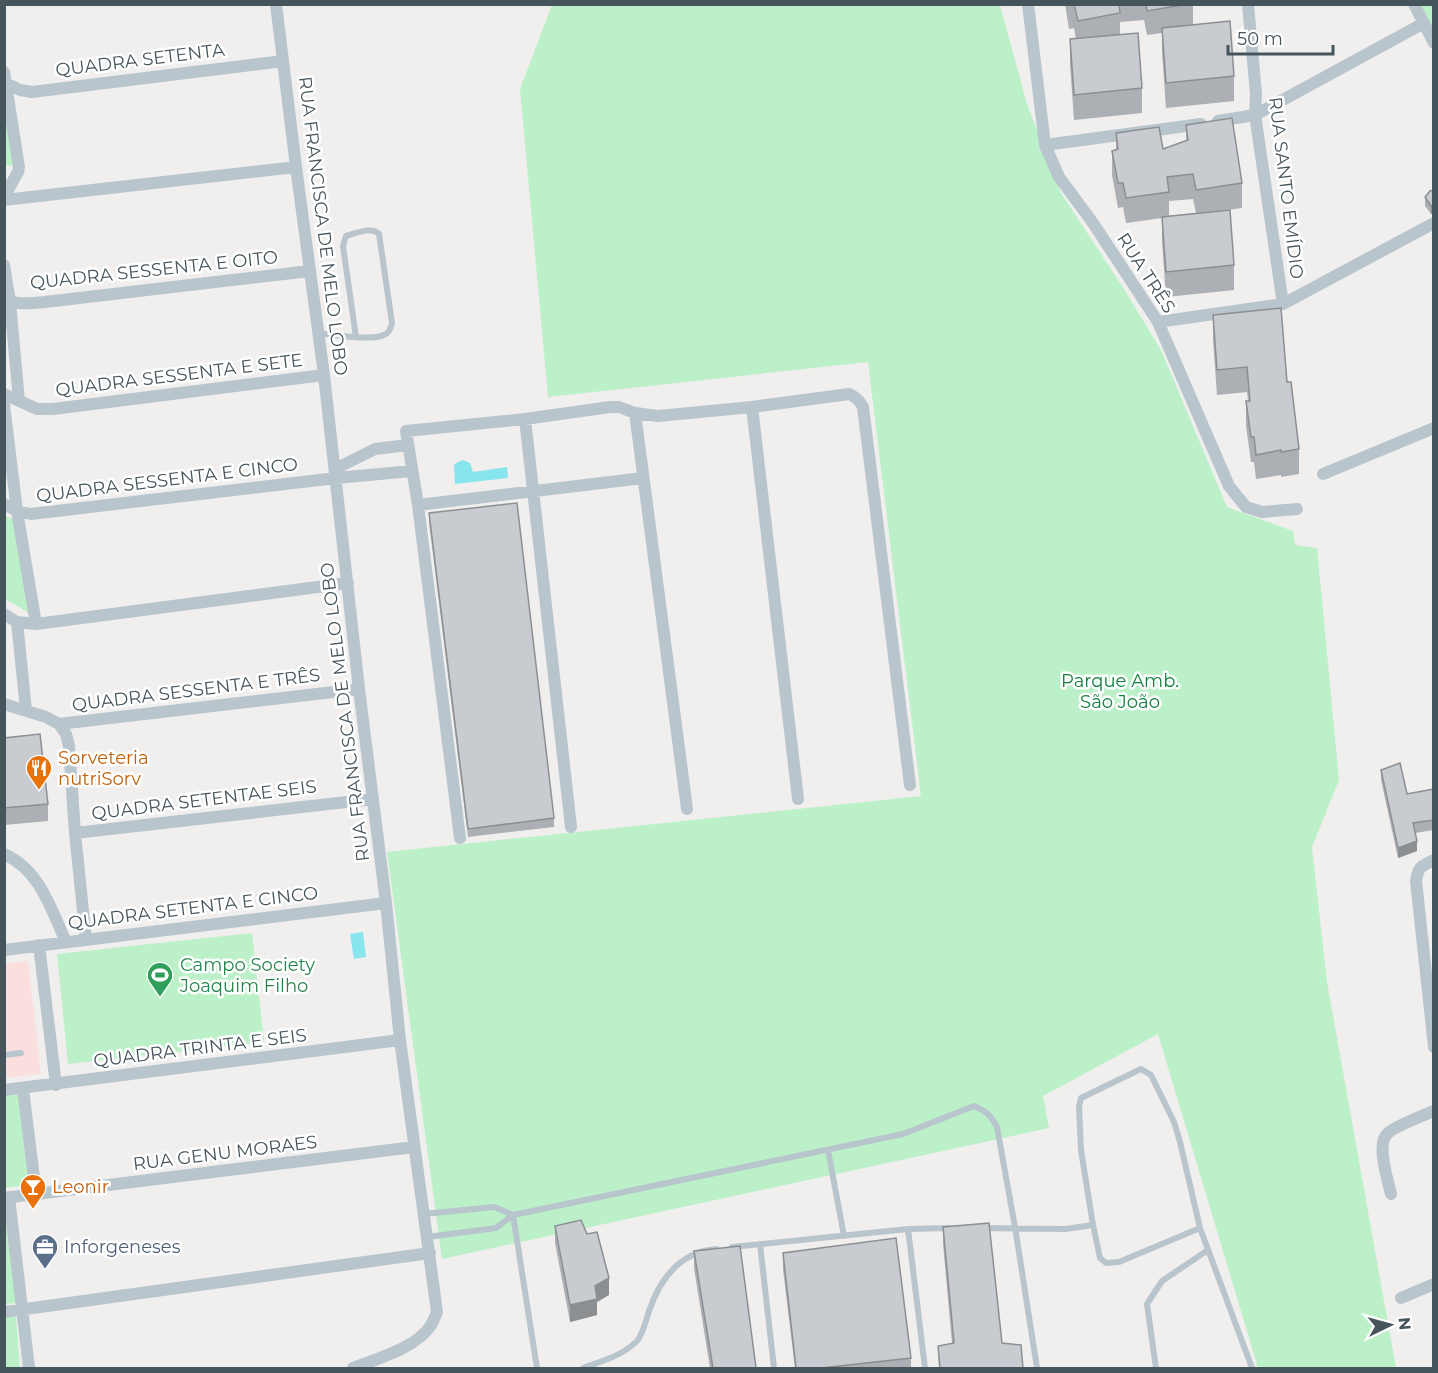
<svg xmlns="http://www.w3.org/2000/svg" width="1438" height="1373" font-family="Montserrat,sans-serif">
  <rect width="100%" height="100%" fill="#f1eeee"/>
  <!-- medical -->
  <path fill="#fbdede" d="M28,961L41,1074L5,1078L4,964Z"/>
  <!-- green -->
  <path fill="#bbf0c9" d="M552,5H1000L1027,104L1061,193L1122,286L1161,350L1227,507L1293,531L1295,545L1317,548L1339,780L1312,847L1327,982L1396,1368H1258L1158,1034L1043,1096L1049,1128L442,1259L387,852L921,796L868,362L548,397L520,89Z
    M1414,5H1433V43Z
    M5,104L14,166L5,165Z
    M4,515L17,521L31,614L5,599Z
    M252,933L264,1042L68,1064L57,954Z
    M18,1094L29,1185L5,1188L4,1096Z
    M4,1208L17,1303L5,1304Z
    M16,1316L20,1368H5V1317Z"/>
  <!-- water -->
  <path fill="#87e5ee" d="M463,460L470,463L473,472L507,467L508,478L455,484L454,465L458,462Z
    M363,932L366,957L354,959L350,934Z"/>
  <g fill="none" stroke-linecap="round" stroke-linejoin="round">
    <!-- lane -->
    <path stroke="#b9c5cc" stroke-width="6" d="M319,333C334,335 371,341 384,335C389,333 391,328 392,323L379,234C370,226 357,233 346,236L343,246L356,337
      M4,1055L21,1053
      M828,1150L844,1236
      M424,1214L494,1207L513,1215
      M513,1215L537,1368
      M983,1228L1066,1229L1093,1225
      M1200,1228L1119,1262L1106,1263L1100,1258L1093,1225L1081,1150L1079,1107L1081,1098L1141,1069L1151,1075L1174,1122L1180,1142L1200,1228L1252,1368
      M908,1229L925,1368
      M427,1237L496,1228L513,1215L903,1134L974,1106C987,1112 990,1114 997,1127L1015,1227L1037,1368
      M760,1244L774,1368
      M732,1247L908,1229L949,1228
      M583,1368C602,1361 622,1356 637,1341C643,1334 646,1320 649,1311C660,1279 680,1252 716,1249
      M1156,1368L1147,1304L1162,1281L1208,1250"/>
    <!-- street -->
    <path stroke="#b9c5cc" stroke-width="12" d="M276,4L296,167L324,375L359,689L386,903L400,1040L437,1312C435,1317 433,1322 431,1325C417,1348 376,1359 353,1368
      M1028,4L1045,145L1059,177L1093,223L1158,322L1229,486L1246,507L1262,512L1297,509
      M1248,4L1256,94L1255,115L1283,304
      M1414,4L1434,43
      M4,72L19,167L18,172L4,197
      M4,82L20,90L32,92L283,61
      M1218,121L1255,115L1424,23
      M1045,145L1201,124
      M4,200L296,167
      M4,265L10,302L19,401
      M4,298C16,306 32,303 45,302L310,271
      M1158,322L1283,304L1434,223
      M4,394L37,409H53L324,375
      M4,405L17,511L36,624
      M752,407L798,799
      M635,413L687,809
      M525,419L571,827
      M335,469L375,449L408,445
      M1323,474L1434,428
      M4,504L17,511L31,514L336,478L412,471
      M418,505L643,478
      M4,614L17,622L36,624L348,583
      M17,622L26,710
      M4,704L46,717L59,724L359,689
      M59,724L66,734L69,746L75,833L86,940
      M75,833L373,799
      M460,838L418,505L406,431L525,419L610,407H619L635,413L658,416L752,407L849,394C856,397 859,400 863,407L910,785
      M4,854C40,870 51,909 66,942
      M1434,860C1421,866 1418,867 1416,881L1434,1047
      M39,945L56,1085
      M4,950L386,903
      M23,1089L36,1194
      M4,1090L400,1040
      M1391,1194C1388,1180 1376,1145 1387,1134C1393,1127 1424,1115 1434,1111
      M9,1197L29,1368
      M4,1198L414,1147
      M1401,1298L1434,1284
      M4,1312L430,1253"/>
  </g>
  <!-- wall -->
  <path fill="#acafb4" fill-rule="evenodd" d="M1065,4H1193V25L1234,76V101L1166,108L1162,53V33L1147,35L1144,20L1120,22V34L1142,88V113L1074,120L1070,64V39H1076L1074,28L1069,29Z
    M1186,125L1242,183V208L1220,211L1234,265V290L1166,297L1162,241V218L1126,223L1123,207L1118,208L1112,175V151L1116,149V133L1163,149L1186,141ZM1193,199L1196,213L1169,216V201Z
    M1434,190V213L1431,214L1425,206V197Z
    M1213,315L1287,382L1299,449V474L1281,477V475L1256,479L1254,462H1251L1246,426V401H1248L1247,392L1217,395L1213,340Z
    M429,513L554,818V827L468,837L429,522Z
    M4,738L48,804V821L4,825Z
    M1381,770L1407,794L1434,789V830L1415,833L1417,851L1398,858L1381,780Z
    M555,1226L609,1295L597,1302V1315L570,1322L555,1243Z
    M943,1227L1002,1343L1023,1368H939L938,1346L952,1343L943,1244Z
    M694,1251L756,1368H710L694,1268Z
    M783,1253L911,1358V1368H795L783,1270Z"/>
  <!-- shaded-wall -->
  <path fill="#8c8f92" d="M1434,205V213L1431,214V206Z
    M1417,841V851L1398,858V848Z
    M609,1278V1295L597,1302V1315L570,1322V1305L595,1286Z"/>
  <!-- building -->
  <path fill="#c8ccd1" stroke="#8c8f92" stroke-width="1.5" d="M1074,4H1119L1120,13L1078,21Z
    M1146,4H1188L1147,11Z
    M1230,21L1234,76L1166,83L1162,28Z
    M1138,33L1142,88L1074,95L1070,39Z
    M1232,118L1242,183L1196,190L1193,174L1167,177L1169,192L1126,198L1123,183H1118L1112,151L1118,149L1116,133L1159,127L1163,149L1188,140L1186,125Z
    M1434,190V205L1431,206L1425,197L1430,191Z
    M1230,210L1234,265L1166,272L1162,217Z
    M1281,308L1287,382H1291L1299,449L1281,452V450L1256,455L1254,437H1251L1246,401H1250L1247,367L1217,370L1213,315Z
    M517,503L554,818L468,829L429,513Z
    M40,734L48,804L4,808V738Z
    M1400,763L1407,794L1434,789V820L1413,823L1417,841L1398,848L1381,770Z
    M581,1220L587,1234L597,1232L609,1278L595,1286L597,1299L570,1305L555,1226Z
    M989,1223L1002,1343L1021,1345L1023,1368H940L938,1346L954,1343L943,1227Z
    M896,1238L911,1358L821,1368H796L783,1253Z
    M740,1246L756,1368H713L694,1251Z"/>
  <!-- icons -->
  <defs>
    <g id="restaurant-pin" transform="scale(1.35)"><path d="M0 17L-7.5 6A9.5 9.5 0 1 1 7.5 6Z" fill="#e8710a" stroke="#fff"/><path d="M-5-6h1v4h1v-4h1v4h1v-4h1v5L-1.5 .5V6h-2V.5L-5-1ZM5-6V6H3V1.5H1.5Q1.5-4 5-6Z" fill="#fff"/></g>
    <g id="stadium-pin" transform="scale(1.35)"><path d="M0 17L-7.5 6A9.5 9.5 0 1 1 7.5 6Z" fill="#2e9e5b" stroke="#fff"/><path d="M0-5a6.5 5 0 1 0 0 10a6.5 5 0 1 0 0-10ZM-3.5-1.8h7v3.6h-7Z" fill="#fff"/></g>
    <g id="bar-pin" transform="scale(1.35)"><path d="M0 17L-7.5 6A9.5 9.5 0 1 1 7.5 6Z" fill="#e8710a" stroke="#fff"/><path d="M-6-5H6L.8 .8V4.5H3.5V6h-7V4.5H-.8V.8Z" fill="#fff"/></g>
    <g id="office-pin" transform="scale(1.35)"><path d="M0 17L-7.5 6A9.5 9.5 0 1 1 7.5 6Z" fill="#5c6f8a" stroke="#fff"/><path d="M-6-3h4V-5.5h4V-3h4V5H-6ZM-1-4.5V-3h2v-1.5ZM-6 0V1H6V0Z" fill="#fff"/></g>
  </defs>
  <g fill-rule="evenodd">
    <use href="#restaurant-pin" x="39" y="768"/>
    <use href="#stadium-pin" x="160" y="975"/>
    <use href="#bar-pin" x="33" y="1187"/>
    <use href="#office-pin" x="45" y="1247"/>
  </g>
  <g text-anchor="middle" stroke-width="5" stroke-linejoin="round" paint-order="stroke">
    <!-- street labels -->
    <g font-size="18" fill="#46545c" stroke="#fff">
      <text transform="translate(140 60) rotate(-7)" y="6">QUADRA SETENTA</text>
      <text transform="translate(1286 188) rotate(83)" y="6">RUA SANTO EMÍDIO</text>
      <text transform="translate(323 226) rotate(83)" y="6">RUA FRANCISCA DE MELO LOBO</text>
      <text transform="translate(154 270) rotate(-6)" y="6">QUADRA SESSENTA E OITO</text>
      <text transform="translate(1146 273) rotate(57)" y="6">RUA TRÊS</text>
      <text transform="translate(179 375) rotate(-7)" y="6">QUADRA SESSENTA E SETE</text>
      <text transform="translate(167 480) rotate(-7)" y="6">QUADRA SESSENTA E CINCO</text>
      <text transform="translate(196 690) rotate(-7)" y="6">QUADRA SESSENTA E TRÊS</text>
      <text transform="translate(345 712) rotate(-97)" y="6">RUA FRANCISCA DE MELO LOBO</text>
      <text transform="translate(204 800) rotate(-7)" y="6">QUADRA SETENTAE SEIS</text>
      <text transform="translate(193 908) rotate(-7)" y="6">QUADRA SETENTA E CINCO</text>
      <text transform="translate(200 1048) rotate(-7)" y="6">QUADRA TRINTA E SEIS</text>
      <text transform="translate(225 1153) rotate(-7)" y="6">RUA GENU MORAES</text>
    </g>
    <!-- park labels -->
    <g font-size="18" fill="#14803e" stroke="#fff">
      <text x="1120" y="687">Parque Amb.<tspan x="1120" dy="21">São João</tspan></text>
    </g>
    <!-- food labels -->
    <g font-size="18" fill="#c56008" stroke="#fff" text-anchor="start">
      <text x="58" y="764">Sorveteria<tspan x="58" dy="21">nutriSorv</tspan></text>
      <text x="52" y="1193">Leonir</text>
    </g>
    <!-- leisure labels -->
    <g font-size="18" fill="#27864d" stroke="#fff" text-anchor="start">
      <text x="180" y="971">Campo Society<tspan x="180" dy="21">Joaquim Filho</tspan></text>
    </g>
    <!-- service labels -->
    <g font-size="18" fill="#4e5e75" stroke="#fff" text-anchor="start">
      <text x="64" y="1253">Inforgeneses</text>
    </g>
  </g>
  <!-- border -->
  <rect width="1438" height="1373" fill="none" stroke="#46545c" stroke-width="12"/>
  <!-- north arrow -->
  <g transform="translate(1390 1325) rotate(85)" stroke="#ffffff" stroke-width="4.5" paint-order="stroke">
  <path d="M0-4.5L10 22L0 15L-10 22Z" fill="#46545c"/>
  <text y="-9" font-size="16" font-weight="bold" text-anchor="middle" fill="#46545c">N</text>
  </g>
  <!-- scale -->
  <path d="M1228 45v9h105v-9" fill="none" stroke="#46545c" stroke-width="3"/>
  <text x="1237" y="45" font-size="18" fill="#46545c" stroke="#ffffff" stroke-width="4.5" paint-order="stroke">50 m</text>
</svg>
